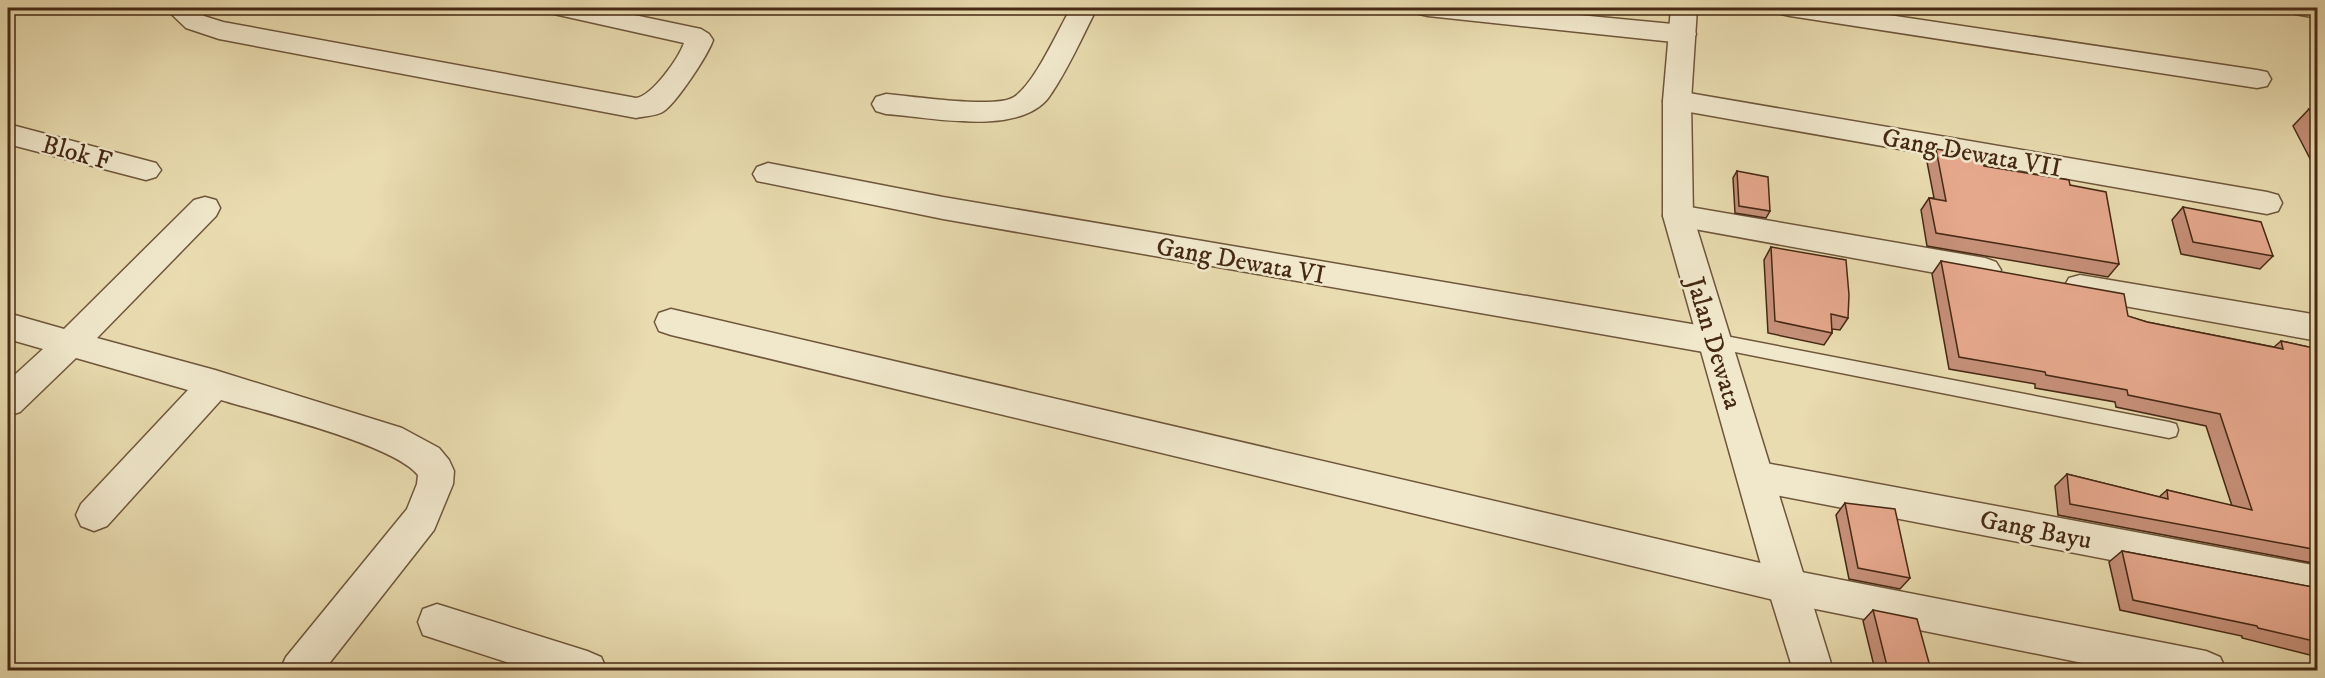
<svg xmlns="http://www.w3.org/2000/svg" width="2325" height="678" font-family="'IM FELL DW Pica',serif">
  <rect width="100%" height="100%" fill="#e9dcb0"/>
  <filter id="stains"><feTurbulence type="fractalNoise" baseFrequency=".00333" numOctaves="4"/><feColorMatrix values="0 0 0 0 .2 0 0 0 0 .09 0 0 0 0 .02 0 0 0 .5 -.17"/></filter>
  <radialGradient id="worn" r=".72"><stop offset=".6" stop-color="#630" stop-opacity="0"/><stop offset="1" stop-color="#630" stop-opacity=".3"/></radialGradient>
  <g fill="none" stroke-linecap="round" stroke-linejoin="round">
    <!-- service casing -->
    <g stroke="#6f563b" stroke-width="3">
      <path id="service" d="M1715,334L2169,422L2176,424L2178,430L2176,436L2169,438L1715,348L1709,346L1706,341L1709,336Z"/>
    </g>
    <!-- minor casing -->
    <g stroke="#6f563b" stroke-width="3">
      <path id="minor" d="M165,8H194L204,16L223,22L636,98C652,96 679,58 684,43L554,14L550,8H601L701,29L709,34L713,40C708,55 677,102 664,111C657,116 644,116 636,118L219,39L186,28Z
        M1071,8H1097C1082,37 1068,70 1049,97C1019,137 930,117 886,114L876,111L872,104L876,97L886,94C910,96 997,109 1014,97C1035,83 1057,32 1071,8Z
        M1415,8H1506L1683,25L1693,28L1696,34L1693,40L1683,43L1428,16L1419,14Z
        M1777,8H1842L2257,70L2267,72L2271,79L2267,86L2257,88L1790,16L1781,14Z
        M2291,8H2318V18L2295,14Z
        M1677,91L2267,192L2278,195L2282,203L2278,211L2267,214L1667,108L1663,101L1667,94Z
        M8,124L156,163L161,170L156,177L146,180L8,144Z
        M768,163L943,197L1715,328L1727,332L1732,341L1727,350L1715,354L943,219L757,181L753,174L757,167Z
        M205,197L216,200L220,208L216,216L97,338L215,370L402,428L439,448L449,460L454,471L453,484L434,530L324,670H280L286,657L407,509L417,484L418,475C393,444 264,413 221,400L107,526L94,531L81,526L76,515L81,504L188,390L76,358L20,412L8,416V381L43,349L8,339V313L64,329L194,200Z
        M1678,205L1985,258L1996,262L2001,270L1996,278L1985,282L1667,224L1663,216L1667,208Z
        M2080,275L2318,315V341L2069,296L2064,287L2069,278Z
        M671,309L1786,569L2206,651L2220,657L2226,670H2117L1786,603L671,335L659,331L655,322L659,313Z
        M1755,461L2318,566V600L1755,491L1742,487L1737,476L1742,465Z
        M437,604L587,651L601,657L607,670H531L423,635L418,622L423,609Z"/>
    </g>
    <!-- tertiary casing -->
    <g stroke="#6f563b" stroke-width="3">
      <path id="tertiary" d="M1671,8H1697L1691,101L1693,216L1833,670H1793L1767,586L1663,216V101Z"/>
    </g>
    <!-- service -->
    <use href="#service" fill="#f1e8cc" fill-rule="evenodd"/>
    <!-- minor -->
    <use href="#minor" fill="#f1e8cc" fill-rule="evenodd"/>
    <!-- tertiary -->
    <use href="#tertiary" fill="#f1e8cc" fill-rule="evenodd"/>
  </g>
  <!-- wall -->
  <path fill="#c69079" stroke="#462914" stroke-width="1.5" d="M2309,109L2318,110V174L2293,126Z
    M1936,149L1984,166L2070,185L2119,264L2108,277L1927,246L1921,210L1929,198H1934L1927,162Z
    M1737,171L1770,211L1766,218L1735,213L1733,178Z
    M2183,207L2273,256L2260,269L2181,254L2172,220Z
    M1771,247L1848,318L1840,330L1832,329V333L1824,345L1768,333L1764,260Z
    M1941,261L2147,322L2274,347L2281,341L2318,349V564L2058,515L2055,486L2067,474L2159,497L2167,490L2232,506L2206,426L2116,407L2115,402L2035,388V384L1949,369L1932,274Z
    M1845,503L1910,578L1900,589L1849,579L1836,515Z
    M2122,551L2318,588V657L2242,638V636L2120,610L2109,562Z
    M1873,610L1931,670H1875L1863,621Z"/>
  <!-- building -->
  <path fill="#e6a88d" stroke="#462914" stroke-width="1.5" d="M2309,109L2318,110V124Z
    M1936,149L1981,156L1984,166L2069,180L2070,185L2106,192L2119,264L1936,233L1929,198L1946,201Z
    M1737,171L1768,177L1770,211L1739,206Z
    M2183,207L2261,222L2273,256L2193,242Z
    M1771,247L1846,260L1849,295L1848,318L1831,314L1832,333L1775,321Z
    M1941,261L2124,294L2128,316L2147,322L2283,349L2281,341L2318,349V550L2070,504L2067,474L2168,499L2167,490L2252,510L2220,414L2128,395L2127,390L2046,375L2045,372L1959,357Z
    M1845,503L1895,509L1910,578L1858,568Z
    M2122,551L2318,588V642L2258,628L2257,626L2133,600Z
    M1873,610L1917,619L1931,670H1888Z"/>
  <g text-anchor="middle" stroke-width="5" stroke-linejoin="round" paint-order="stroke">
    <!-- street labels -->
    <g font-size="26" fill="#462914" stroke="#f1e8cc">
      <text transform="translate(77 152) rotate(15)" y="9">Blok F</text>
      <text transform="translate(1972 152) rotate(10)" y="9">Gang Dewata VII</text>
      <text transform="translate(1241 260) rotate(10)" y="9">Gang Dewata VI</text>
      <text transform="translate(1715 343) rotate(73)" y="9">Jalan Dewata</text>
      <text transform="translate(2036 529) rotate(11)" y="9">Gang Bayu</text>
    </g>
  </g>
  <!-- margin -->
  <rect width="2325" height="678" fill="none" stroke="#e9dcb0" stroke-width="30"/>
  <rect x="9" y="9" width="2307" height="660" fill="none" stroke="#462914" stroke-width="3"/>
  <rect x="15" y="15" width="2295" height="648" fill="none" stroke="#462914" stroke-width="1.5"/>
  <rect width="100%" height="100%" filter="url(#stains)"/>
  <rect width="100%" height="100%" fill="url(#worn)"/>
</svg>
